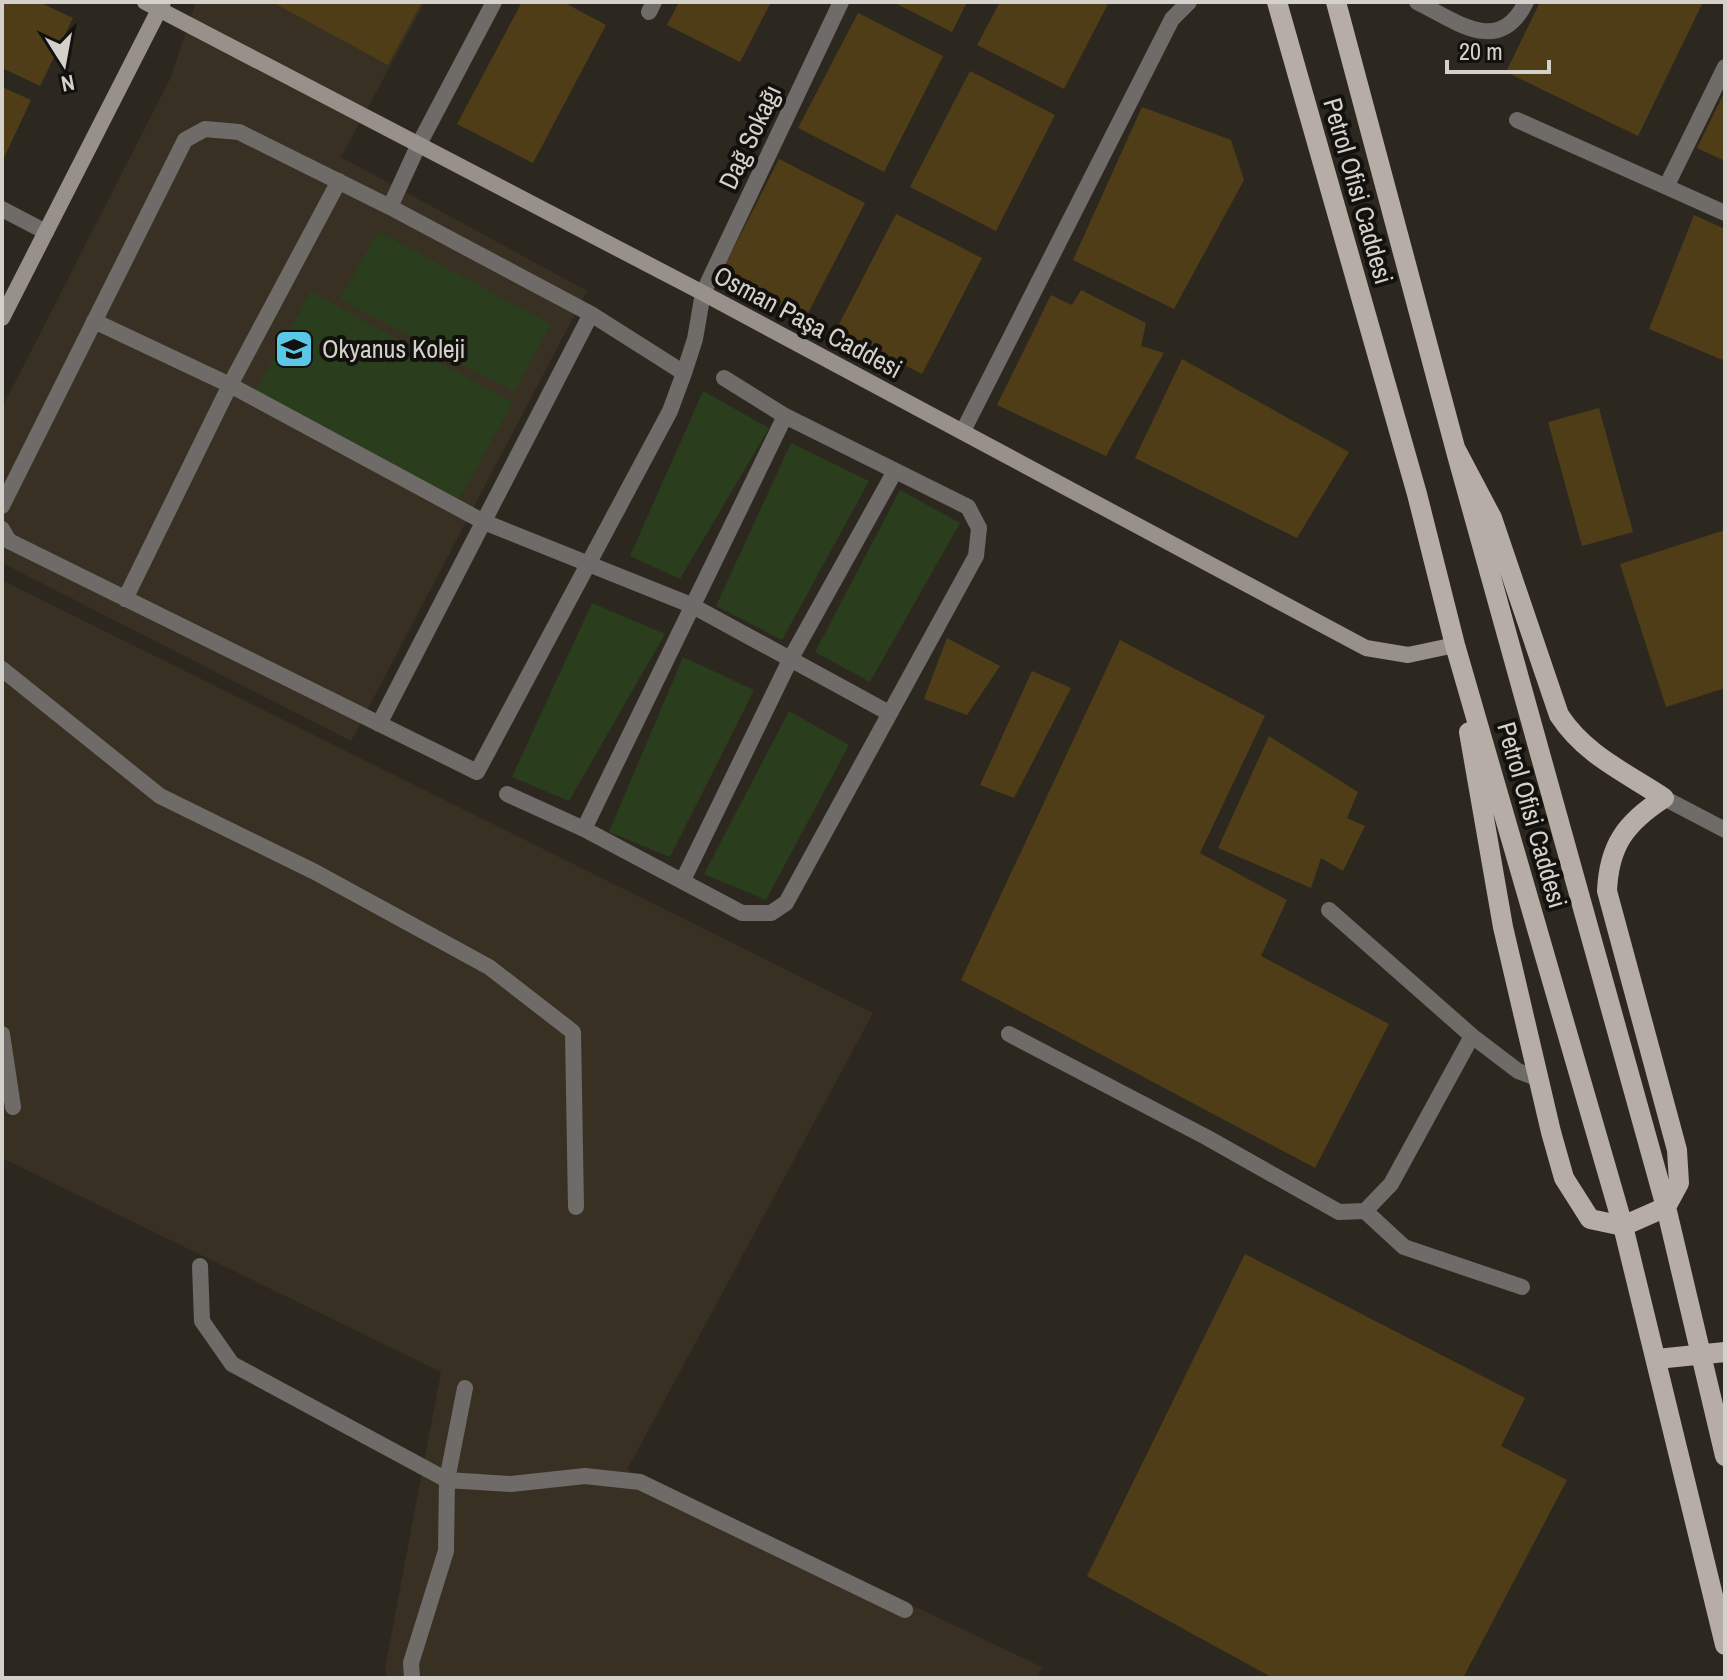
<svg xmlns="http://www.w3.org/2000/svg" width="1727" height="1680" font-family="'Archivo Narrow',sans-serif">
  <rect width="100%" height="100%" fill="#2d281f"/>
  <!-- built -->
  <path fill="#383022" d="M196,2H425L341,157L587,291L351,741L2,563V408L171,77Z
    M2,580L873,1013L627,1470L1042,1667L1037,1678H387L385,1668L441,1372L2,1158Z"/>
  <!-- green -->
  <path fill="#2a3d1c" d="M378,231L551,324L514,392L340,299Z
    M311,291L513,403L451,513L250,401Z
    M703,391L769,428L680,579L630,556Z
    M791,443L869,481L782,640L716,606Z
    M900,490L960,523L870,682L815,652Z
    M592,603L665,634L569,801L512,777Z
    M683,657L754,690L670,857L609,832Z
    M789,711L849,745L766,900L704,874Z"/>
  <!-- building -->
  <path fill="#4e3d17" d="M2,2H39L73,18L40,86L2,68Z
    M272,2H422L388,65Z
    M522,2H563L606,25L533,163L457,124Z
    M679,2H771L740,62L667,25Z
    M893,2H967L952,32Z
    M1000,2H1109L1064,89L977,45Z
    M1540,2H1703L1638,136L1506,72Z
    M858,13L943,56L884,172L798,128Z
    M970,71L1055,115L996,231L910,187Z
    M2,87L31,100L2,162Z
    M1725,91V161L1697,148Z
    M1142,107L1231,140L1244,180L1174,309L1073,260Z
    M779,159L865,203L805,319L720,275Z
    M896,214L982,258L922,374L836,330Z
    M1694,215L1725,229V361L1649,329Z
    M1081,290L1146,323L1141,346L1164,353L1106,456L997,405L1051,295L1072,305Z
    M1182,359L1349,452L1297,538L1135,458Z
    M1599,408L1633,532L1582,546L1548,422Z
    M1725,530V688L1666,707L1620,564Z
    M947,638L1000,666L967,715L924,699Z
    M1120,640L1265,716L1200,853L1287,900L1261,956L1389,1024L1315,1168L961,980Z
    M1032,671L1071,688L1014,798L980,785Z
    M1269,736L1358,792L1347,818L1365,826L1343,871L1321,858L1311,888L1218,848Z
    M1245,1254L1525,1398L1501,1446L1567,1480L1463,1678H1273L1087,1576Z"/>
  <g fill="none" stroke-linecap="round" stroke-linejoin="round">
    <!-- service -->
    <path stroke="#6f6b68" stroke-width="16" d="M1417,2C1456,21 1499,57 1526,2
      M649,12L654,2
      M1517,120L1725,213
      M1667,185L1725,67
      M390,207L418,146
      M94,321L230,385L484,522L691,605L889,713
      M684,373L695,339L703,293
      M2,506L185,140L205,129L239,132L390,207L591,314L684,373L670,411L477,772L9,541L2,529
      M125,599L230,385L339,181
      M2,669L160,796L315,872L489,967L573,1032L576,1207
      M379,724L591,314
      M507,794L584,829L742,913H771L786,903L976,556L979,528L968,507L785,416L724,378
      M584,829L785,416
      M683,880L791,658L895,471
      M1329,910L1472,1036L1518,1071L1539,1079
      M2,1034L13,1107
      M1009,1034L1206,1137L1339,1212L1365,1211L1391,1184L1472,1036
      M1365,1211L1404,1247L1522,1287
      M200,1266L202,1321L232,1364L447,1480L511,1484L585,1476L640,1482L905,1610
      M412,1678L411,1663L446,1551L447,1480L465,1388"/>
    <!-- minor -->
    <path stroke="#6f6b68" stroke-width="16" d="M418,146L494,2
      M2,209L46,232
      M703,293L841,2
      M963,431L1172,19L1189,2
      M1664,798L1725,830"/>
    <!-- secondary -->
    <path stroke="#98918b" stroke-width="16" d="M145,2L703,293L1366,648L1408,655L1455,645
      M2,318L163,2"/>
    <!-- primary -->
    <path stroke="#b6aea6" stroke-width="20" d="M1277,2L1417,494L1455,645L1623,1226L1725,1645
      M1336,2L1457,455L1666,1207L1725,1456
      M1455,448L1492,518L1559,715C1585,755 1625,772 1664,798C1625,823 1609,846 1607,891L1677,1150L1679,1183L1666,1207L1623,1226L1590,1219L1564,1178L1551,1132L1503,927L1469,732
      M1657,1359L1725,1352"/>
  </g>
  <!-- icons -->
  <defs>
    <g id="school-square" transform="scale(2)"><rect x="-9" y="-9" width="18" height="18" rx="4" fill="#5bc8e6" stroke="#13110d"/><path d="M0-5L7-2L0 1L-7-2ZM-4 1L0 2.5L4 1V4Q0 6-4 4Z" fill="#111"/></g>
  </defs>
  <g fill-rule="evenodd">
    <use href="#school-square" x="294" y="349"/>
  </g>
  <g text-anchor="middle" stroke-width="8" stroke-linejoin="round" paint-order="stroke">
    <!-- street labels -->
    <g font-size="26" fill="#d4d1cb" stroke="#13110d">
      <text transform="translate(750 137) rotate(-65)" y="9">Dağ Sokağı</text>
      <text transform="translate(1358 191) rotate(74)" y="9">Petrol Ofisi Caddesi</text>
      <text transform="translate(808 322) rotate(28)" y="9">Osman Paşa Caddesi</text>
      <text transform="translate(1532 815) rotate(74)" y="9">Petrol Ofisi Caddesi</text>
    </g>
    <!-- poi labels -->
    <g font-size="26" fill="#d4d1cb" stroke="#13110d" text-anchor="start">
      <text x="322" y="358">Okyanus Koleji</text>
    </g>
  </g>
  <!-- border -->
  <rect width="1727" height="1680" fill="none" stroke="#d4d1cb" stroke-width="8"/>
  <!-- north arrow -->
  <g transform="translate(64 64) rotate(169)" stroke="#13110d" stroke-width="6" paint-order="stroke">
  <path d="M0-6L14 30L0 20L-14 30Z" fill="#d4d1cb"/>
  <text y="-12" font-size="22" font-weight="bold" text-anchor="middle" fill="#d4d1cb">N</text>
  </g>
  <!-- scale -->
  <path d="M1447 60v12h102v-12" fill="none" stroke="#d4d1cb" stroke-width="4"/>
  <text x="1459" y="60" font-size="24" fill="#d4d1cb" stroke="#13110d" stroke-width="6" paint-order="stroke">20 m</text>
</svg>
